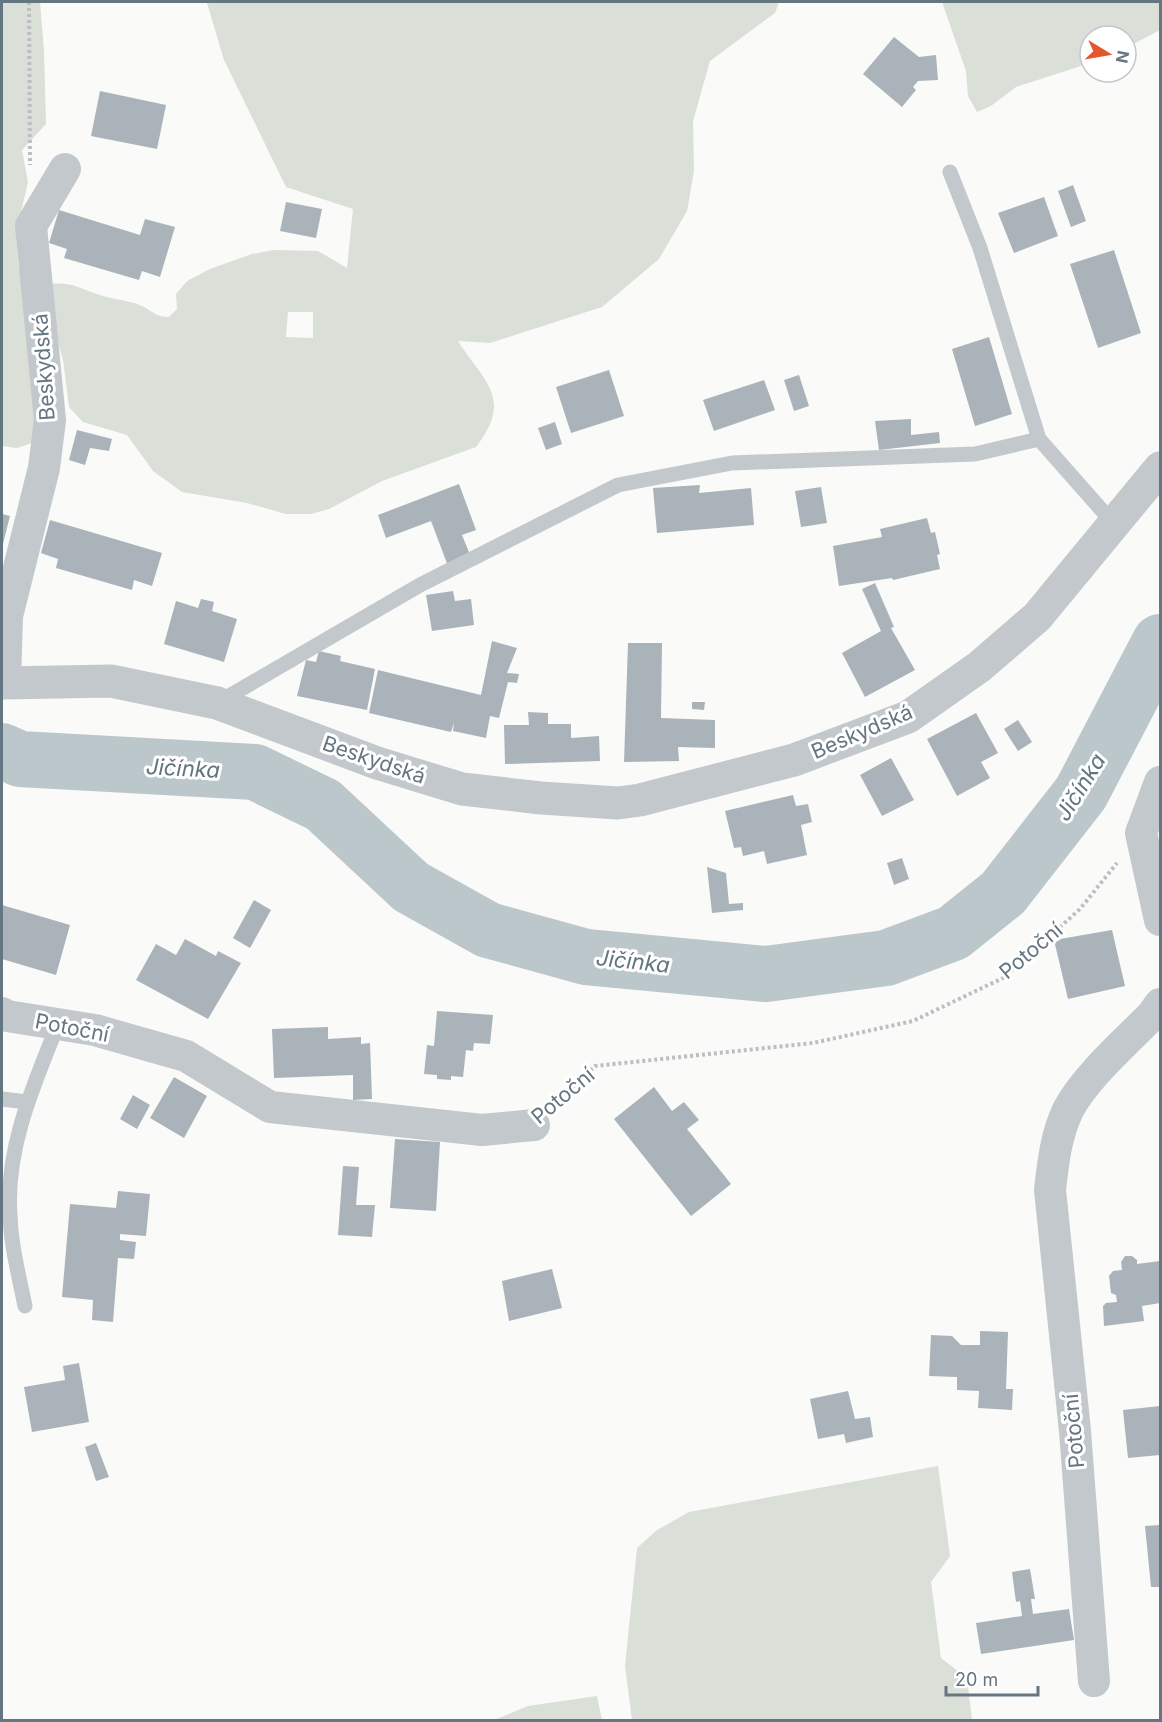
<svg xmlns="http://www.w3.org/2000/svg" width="1162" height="1722" font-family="Inter,sans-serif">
  <rect width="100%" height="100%" fill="#fafaf8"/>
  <!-- green -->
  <path fill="#dadfd7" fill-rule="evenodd" d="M2,2H40L44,51L46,124L22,150L28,182L16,233L18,263L42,379L32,443L17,448L2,446Z
    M203,2H779L775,13L710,61L693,121L694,171L687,211L659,259L602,307L490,343L458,341C484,382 514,398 476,447L382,481L329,509L311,514H286L247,503L182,492L153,471L127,435L83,422L69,407L63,360L54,327L48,285C70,279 86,292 107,297C118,300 133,301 144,307C153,312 157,317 169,317L177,309L176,294L187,281L210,269L252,254L274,250L318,251L347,268L353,209L286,187L224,60L207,3ZM288,312H313V338L286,337Z
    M942,2H1160V30L1126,48V36H1090V63L1016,87L991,106L977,112L968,96L966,71Z
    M938,1466L950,1556L931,1582L941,1658L967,1678L972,1720H632L625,1666L637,1548L657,1530L689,1512Z
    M597,1696L602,1720H494L528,1706Z"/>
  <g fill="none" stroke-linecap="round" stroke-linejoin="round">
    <!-- river -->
    <path stroke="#bbc7cb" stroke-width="56" d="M2,751L20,759L255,772L323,805L411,887L488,930L586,957L766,974L886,958L953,933L1003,893L1081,793L1160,642"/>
  </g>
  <!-- building -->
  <path fill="#aab3b9" d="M894,37L919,57L936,55L938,80L918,81L913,87L916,90L902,107L863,74Z
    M100,91L166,105L157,149L91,136Z
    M1073,185L1086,221L1071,227L1058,191Z
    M1044,197L1058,236L1014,253L998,213Z
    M286,202L322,209L316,238L280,231Z
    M59,210L140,235L145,219L175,227L160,277L142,271L139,280L64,258L67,249L49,243Z
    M1114,250L1141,333L1098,348L1070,264Z
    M989,337L1012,414L975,426L952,349Z
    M609,370L624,416L571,433L556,387Z
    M799,375L809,406L794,411L784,380Z
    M764,380L775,410L714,431L703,400Z
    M911,419V435L939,432L940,443L879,450L875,421Z
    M555,422L562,444L546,450L538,428Z
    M77,430L112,439L109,451L90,448L85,465L69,460Z
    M459,484L476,530L462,535L471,557L448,566L431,521L386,538L378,515Z
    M700,485L699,493L751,488L754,525L657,533L653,488Z
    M821,487L827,523L801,527L795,491Z
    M2,514L10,516L2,548Z
    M927,518L931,533L935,532L940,554L937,555L940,569L893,580L892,578L839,586L833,546L882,537L880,529Z
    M50,520L162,553L152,586L134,580L132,590L56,568L58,559L41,553Z
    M875,583L894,627L891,628L915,670L865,697L842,653L881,631L862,589Z
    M453,591L455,601L471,599L474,625L432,631L426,595Z
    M201,599L214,602L212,611L237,619L224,662L164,644L176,601L198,608Z
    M492,641L517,648L507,673L519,674L517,683L508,682L499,718L490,716L486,738L453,731L454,723L451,732L369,713L378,670L481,695Z
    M628,643H662L661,718L715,720V748L678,747L679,761L624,762Z
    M319,651L341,656L340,661L375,669L367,710L297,696L306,660L316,662Z
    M692,702H705L704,710L692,709Z
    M528,712L548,713V724H571V738L599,736L600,761L505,764L504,725H529Z
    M976,713L998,753L981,762L990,778L957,796L927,739Z
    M1018,720L1032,742L1018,751L1004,729Z
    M891,758L914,800L882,816L860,775Z
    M793,795L796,806L808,804L812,822L801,825L807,855L767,864L764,851L743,856L741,847L734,848L725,811Z
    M902,858L909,879L894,885L887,863Z
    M707,867L726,873L729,904L743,903V910L712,913Z
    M254,900L271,910L250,948L233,938Z
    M2,905L70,925L56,975L2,959Z
    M1112,930L1125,986L1068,999L1054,940Z
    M185,939L216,956L218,951L241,963L208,1019L136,980L156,944L176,955Z
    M437,1011L493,1015L490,1044L474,1043L473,1051L466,1050L463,1077L451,1076V1080L437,1079V1075L424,1074L427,1045L434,1046Z
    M328,1027V1039L361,1037V1044L370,1043L372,1099L353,1100V1075L274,1078L272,1029Z
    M174,1077L207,1096L184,1138L150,1118Z
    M654,1087L672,1111L684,1102L699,1120L687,1129L731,1184L691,1216L614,1119Z
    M133,1095L150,1105L137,1129L120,1119Z
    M395,1139L440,1142L436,1211L390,1208Z
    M343,1166L359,1167L356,1205H375L372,1237L338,1235Z
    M118,1191L150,1194L146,1236L120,1234V1240L136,1242L134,1259L118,1258L113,1322L92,1320L93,1300L62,1297L70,1204L116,1208Z
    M1125,1256H1132L1137,1260V1264L1160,1261V1303L1142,1306L1144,1321L1104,1326L1103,1306L1106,1303L1117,1302L1116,1295L1111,1293L1109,1276L1113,1271L1122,1270L1121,1262Z
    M552,1269L562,1308L509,1321L502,1281Z
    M980,1331L1008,1332L1006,1389H1013L1012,1410L978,1408L979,1391L957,1390V1377L929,1376L931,1335L952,1336L961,1345H980Z
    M79,1363L89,1422L32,1432L24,1387L65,1380L63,1366Z
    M848,1391L855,1419L870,1417L873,1437L846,1443L844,1434L818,1439L810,1399Z
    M1160,1406V1455L1128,1458L1123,1410Z
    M96,1443L109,1477L96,1481L85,1447Z
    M1160,1525V1587H1151L1145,1526Z
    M1030,1569L1035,1599H1031L1033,1614L1069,1609L1074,1640L981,1654L976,1623L1022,1616L1020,1601L1016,1602L1012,1572Z"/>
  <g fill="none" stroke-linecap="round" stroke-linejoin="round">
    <!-- path -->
    <path stroke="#bbbfc2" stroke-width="4" stroke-dasharray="3 3" stroke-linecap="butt" d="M29,2L30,165
      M556,1104L595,1066L813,1043L913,1021L1003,978L1080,909L1117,863"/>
    <!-- service -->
    <path stroke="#c3c8cc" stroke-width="15" d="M950,172L980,248L1039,439L1114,524
      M219,702L420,585L618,485L732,463L975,454L1039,439
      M2,1099L27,1102
      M25,1306C19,1276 11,1246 10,1215C5,1149 34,1084 58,1024"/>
    <!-- minor -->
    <path stroke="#c3c8cc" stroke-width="32" d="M5,682L7,616L44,468L50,420L31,226L65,169
      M1160,782L1141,833L1160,920
      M2,1013L7,1016L95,1030L186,1056L270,1107L482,1130L534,1125
      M1094,1681L1075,1431L1050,1190C1053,1163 1056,1135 1068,1110C1085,1077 1127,1041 1153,1014L1160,1004"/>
    <!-- tertiary -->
    <path stroke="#c3c8cc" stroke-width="33" d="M2,683L111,681L217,703L377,763L462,789L541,798L618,803L640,800L794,760L908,717L979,667L1037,617L1160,468"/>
  </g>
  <g text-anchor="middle" stroke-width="6" stroke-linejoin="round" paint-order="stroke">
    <!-- street labels -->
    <g font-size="21" fill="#657683" stroke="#fff">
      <text transform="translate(44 367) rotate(-94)" y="7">Beskydská</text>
      <text transform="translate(862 732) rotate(-23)" y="7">Beskydská</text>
      <text transform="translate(374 760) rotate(19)" y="7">Beskydská</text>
      <text transform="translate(1031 951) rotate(-40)" y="7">Potoční</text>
      <text transform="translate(72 1028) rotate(11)" y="7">Potoční</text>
      <text transform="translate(563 1096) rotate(-40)" y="7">Potoční</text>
      <text transform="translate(1074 1431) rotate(-95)" y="7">Potoční</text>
    </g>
    <!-- water labels -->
    <g font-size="22" font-style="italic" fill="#60757c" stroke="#fff">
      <text transform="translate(183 768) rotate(3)" y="8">Jičínka</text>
      <text transform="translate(1080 787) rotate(-58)" y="8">Jičínka</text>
      <text transform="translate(633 961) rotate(6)" y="8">Jičínka</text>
    </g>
  </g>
  <!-- border -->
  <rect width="1162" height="1722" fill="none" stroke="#657683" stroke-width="6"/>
  <!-- north arrow -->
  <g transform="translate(1108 54) rotate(101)"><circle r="28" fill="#ffffff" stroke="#c1c8cd" stroke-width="1.5"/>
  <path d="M0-4.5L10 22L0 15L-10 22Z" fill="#e4572e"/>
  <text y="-9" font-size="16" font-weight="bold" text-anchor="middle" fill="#657683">N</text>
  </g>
  <!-- scale -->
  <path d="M946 1686v9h92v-9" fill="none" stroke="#657683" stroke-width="3"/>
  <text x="955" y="1686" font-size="18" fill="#657683" stroke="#ffffff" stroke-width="4.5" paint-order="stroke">20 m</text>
</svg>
